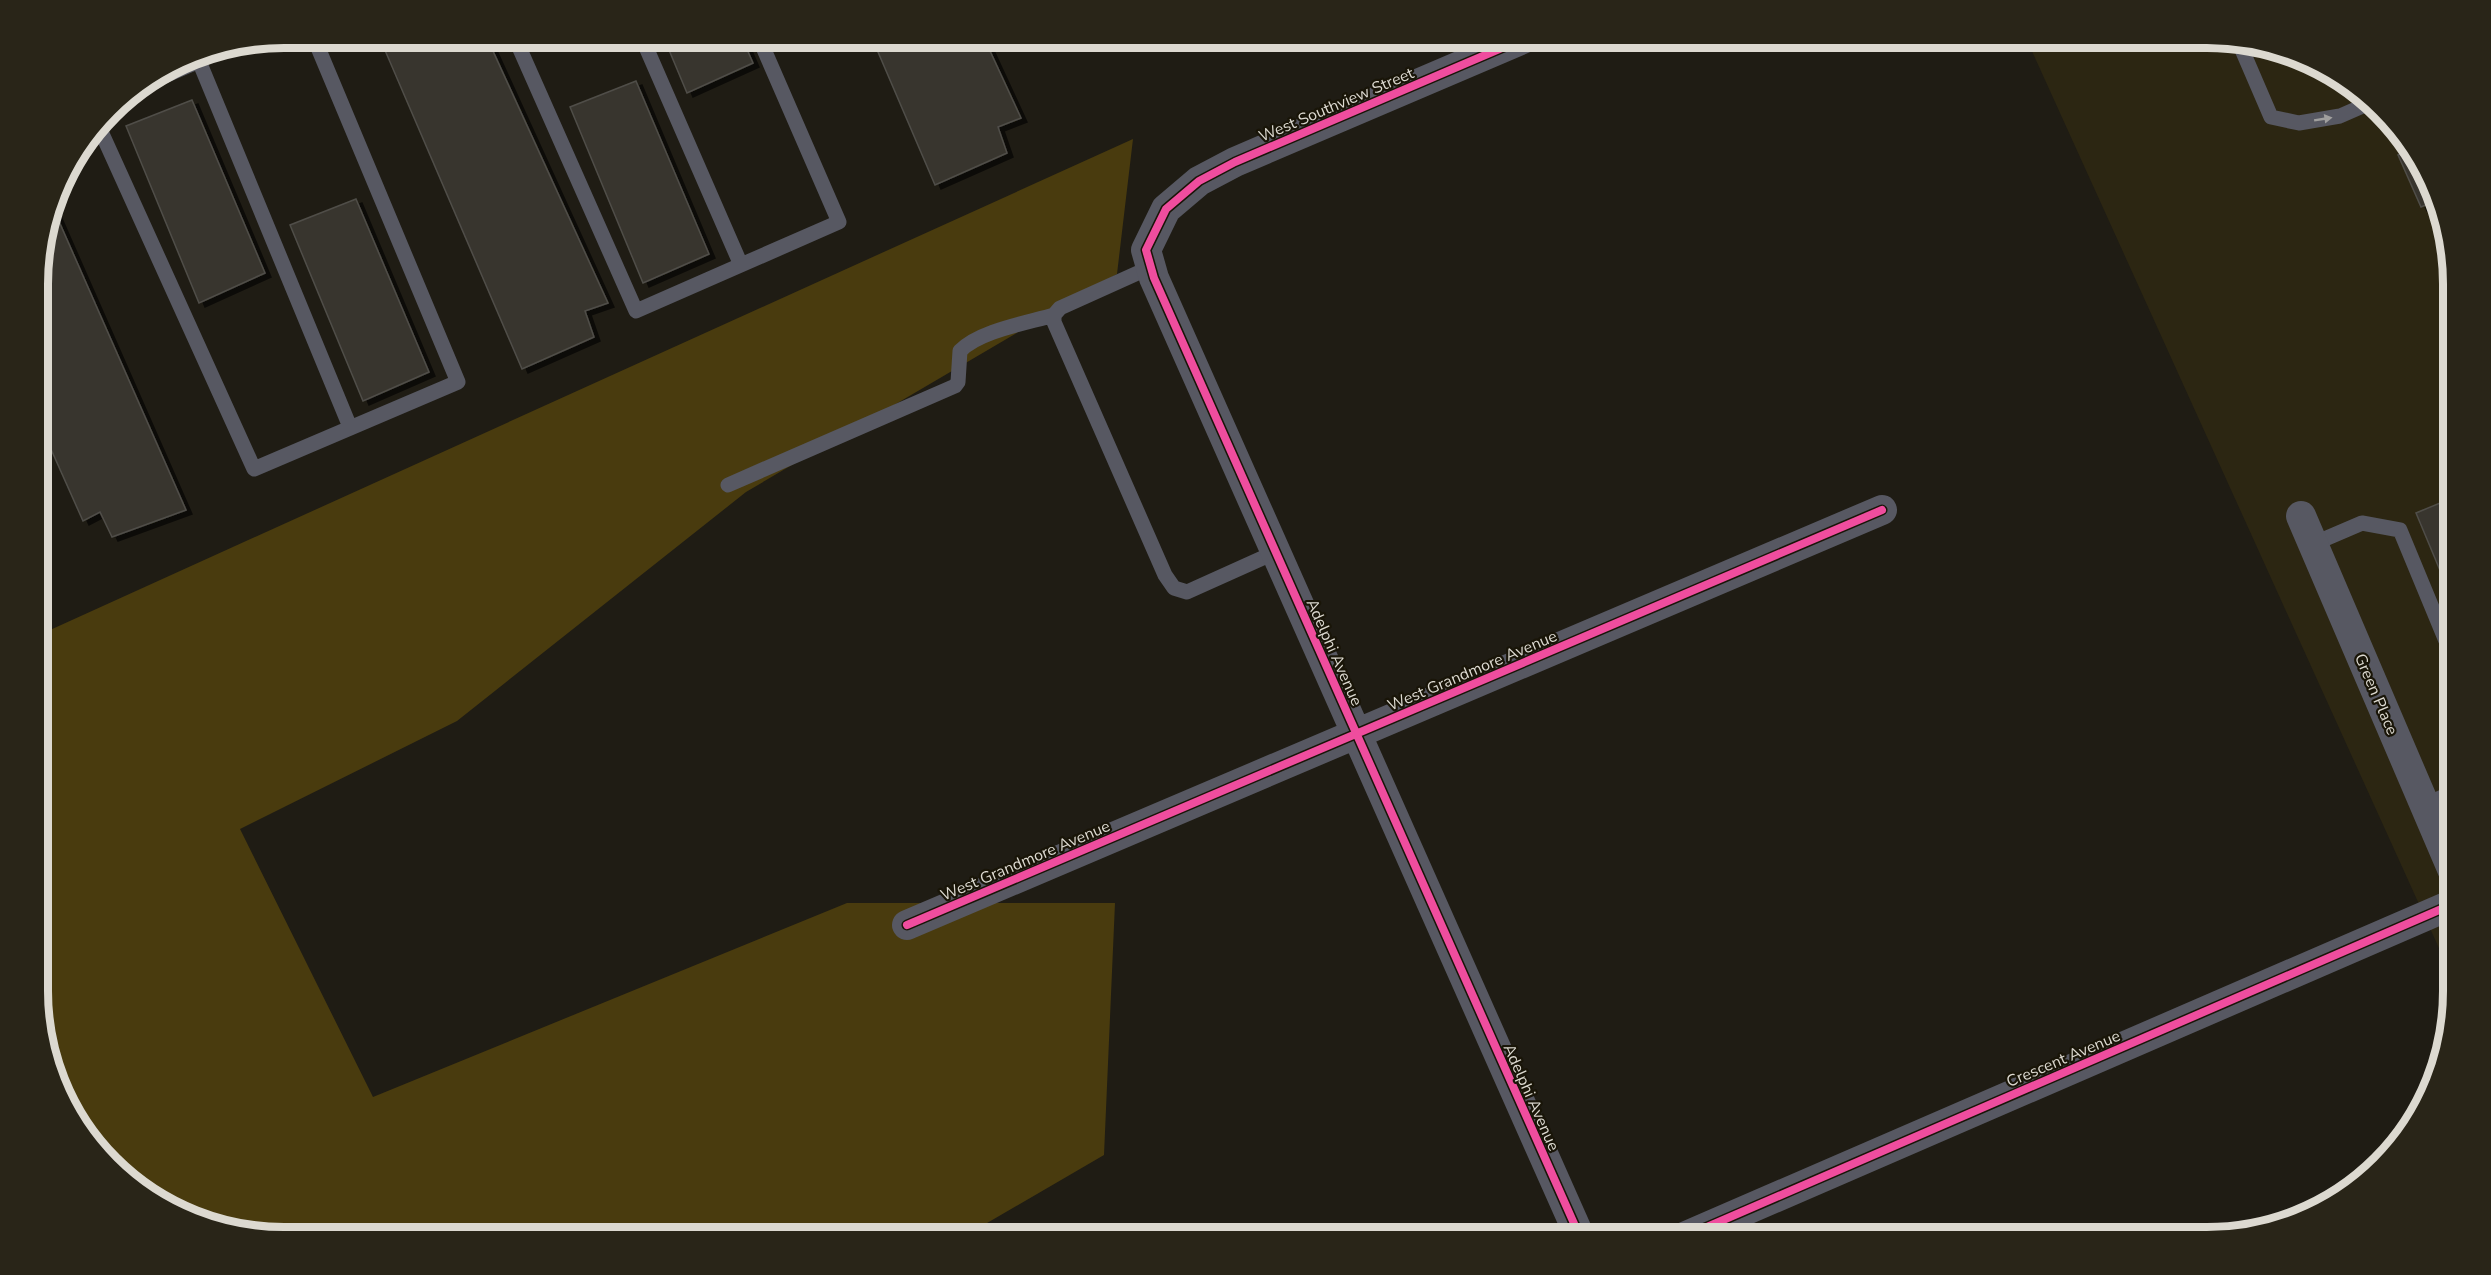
<svg xmlns="http://www.w3.org/2000/svg" width="2491" height="1275" font-family="'Nunito Sans',sans-serif">
  <defs>
    <filter id="shadow"><feDropShadow dx="6" dy="4" stdDeviation="0" flood-color="#0009"/></filter>
  </defs>
  <rect width="100%" height="100%" fill="#1f1c14"/>
  <!-- built -->
  <path fill="#2c2612" d="M2026,38H2207L2316,63L2370,99L2412,147L2451,252L2453,979Z"/>
  <!-- forest -->
  <path fill="#493b0e" d="M1133,139L1117,274L746,492L457,721L240,829L373,1097L847,903H1115L1104,1155L963,1237H284L175,1212L88,1141L56,1085L40,1024L39,635Z"/>
  <!-- building -->
  <path fill="#38352f" stroke="#504e48" stroke-width="1.5" filter="url(#shadow)" d="M389,38H487L608,303L585,311L594,337L522,369L381,41Z
    M664,38H742L753,63L687,93Z
    M872,38H984L1021,118L998,127L1007,153L935,185Z
    M636,81L709,254L643,283L570,107Z
    M192,100L265,273L199,303L126,126Z
    M2413,149L2433,202L2421,207L2398,155Z
    M356,199L429,372L363,401L290,225Z
    M54,210L186,510L112,537L100,512L83,521L38,420V267Z
    M2452,498V599L2416,513Z"/>
  <g fill="none" stroke-linecap="round" stroke-linejoin="round">
    <!-- service -->
    <path stroke="#575862" stroke-width="15" d="M515,38L636,311L839,222L759,38
      M642,38L741,265
      M2240,45L2271,117L2299,123L2340,116L2372,102
      M141,86L199,61L350,427
      M99,127L254,469L458,382L314,38
      M1151,267L1060,308L1054,315V322L1165,575L1174,588L1187,592L1276,552
      M728,485L955,386L958,382L960,351C979,331 1027,323 1054,315
      M2313,544L2362,523L2400,530L2453,658
      M2425,805L2453,792"/>
    <!-- minor -->
    <path stroke="#575862" stroke-width="30" d="M1525,38L1235,162L1199,181L1166,209L1146,250L1154,278L1580,1237
      M2301,516L2453,871
      M907,925L1882,510
      M1684,1237L2453,904"/>
    <!-- cycleway casing -->
    <g stroke="#191508" stroke-width="11">
      <path id="cycleway" d="M1525,38L1235,162L1199,181L1166,209L1146,250L1154,278L1580,1237
        M907,925L1882,510
        M1684,1237L2453,904"/>
    </g>
    <!-- cycleway -->
    <use href="#cycleway" stroke="#ef4d9e" stroke-width="8"/>
  </g>
  <!-- one-way arrows -->
  <defs><path id="oneway-solid" d="M-6-.8H1V-3.2L6.5 0L1 3.2V.8H-6Z" transform="scale(1.5)"/></defs>
  <use fill="#a09f9e" href="#oneway-solid" transform="translate(2323 119) rotate(-9)"/>
  <g text-anchor="middle" stroke-width="4.5" stroke-linejoin="round" paint-order="stroke">
    <!-- street labels -->
    <g font-size="16" fill="#dcd9d0" stroke="#191508">
      <text transform="translate(1336 104) rotate(-23)" y="6">West Southview Street</text>
      <text transform="translate(1335 652) rotate(66)" y="6">Adelphi Avenue</text>
      <text transform="translate(1472 670) rotate(-23)" y="6">West Grandmore Avenue</text>
      <text transform="translate(2377 694) rotate(67)" y="6">Green Place</text>
      <text transform="translate(1025 860) rotate(-23)" y="6">West Grandmore Avenue</text>
      <text transform="translate(2063 1058) rotate(-23)" y="6">Crescent Avenue</text>
      <text transform="translate(1532 1097) rotate(66)" y="6">Adelphi Avenue</text>
    </g>
  </g>
  <!-- crop -->
  <path d="M0 0H2491V1275H0ZM284 48H2207A236 236 0 0 1 2443 284V991A236 236 0 0 1 2207 1227H284A236 236 0 0 1 48 991V284A236 236 0 0 1 284 48Z" fill="#292518" fill-rule="evenodd"/>
  <path fill="none" stroke="#dcd9d0" stroke-width="8" d="M284 48H2207A236 236 0 0 1 2443 284V991A236 236 0 0 1 2207 1227H284A236 236 0 0 1 48 991V284A236 236 0 0 1 284 48Z"/>
</svg>
